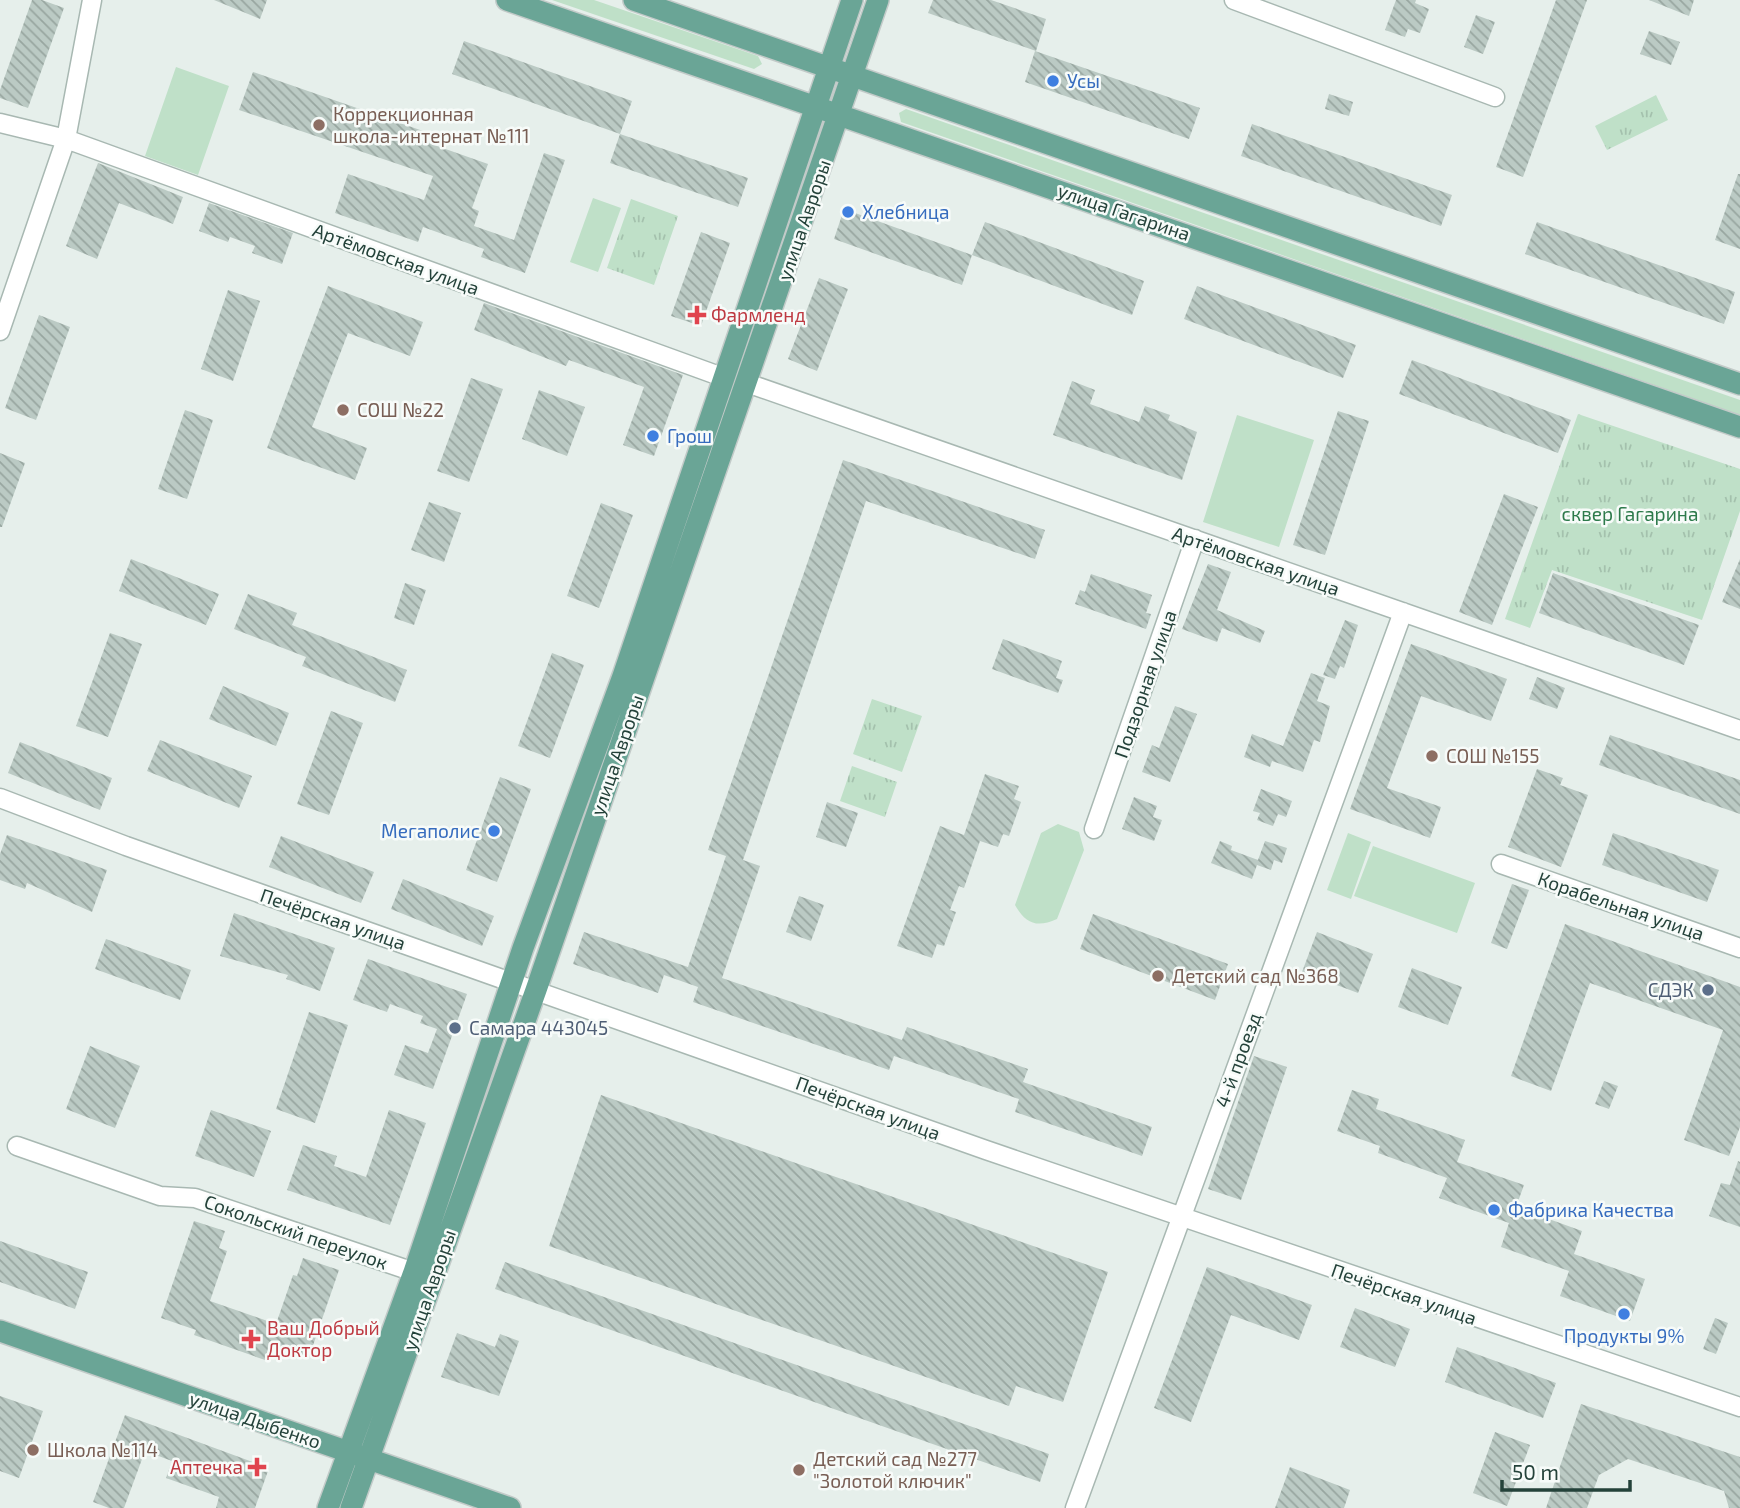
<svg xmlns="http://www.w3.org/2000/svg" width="1740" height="1508" font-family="'Exo 2',sans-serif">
  <defs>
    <pattern id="park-tufts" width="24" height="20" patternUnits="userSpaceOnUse" patternTransform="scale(1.75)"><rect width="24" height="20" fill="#bfe0c8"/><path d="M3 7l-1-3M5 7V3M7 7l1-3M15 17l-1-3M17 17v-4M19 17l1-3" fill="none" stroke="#a4c1ad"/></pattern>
    <pattern id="building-back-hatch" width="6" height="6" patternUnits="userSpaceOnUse" patternTransform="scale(1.75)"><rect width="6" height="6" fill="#bbcac4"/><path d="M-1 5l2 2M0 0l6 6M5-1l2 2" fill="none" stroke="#98a6a0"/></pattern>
  </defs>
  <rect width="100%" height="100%" fill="#e6efeb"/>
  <!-- grass -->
  <path fill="#bfe0c8" d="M552,0H594L758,56L762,64L754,69Z
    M176,67L229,86L198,175L145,156Z
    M906,109L1740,400V415L901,122L899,113Z
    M593,198L621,208L598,272L570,262Z
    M1237,415L1314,440L1279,547L1203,522Z
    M1058,824L1079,832L1084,850L1057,919C1037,928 1026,924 1015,905L1041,833Z
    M1348,833L1371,842L1351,899L1327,890Z
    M1373,846L1475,883L1457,933L1354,896Z"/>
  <!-- park -->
  <path fill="url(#park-tufts)" d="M1656,95L1668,120L1607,150L1595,126Z
    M631,199L678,216L654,285L607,268Z
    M1578,414L1740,469V511L1702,620L1552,570L1530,628L1505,619Z
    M872,699L922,716L902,772L853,754Z
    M852,766L897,782L885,817L840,801Z"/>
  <!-- building -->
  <path fill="url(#building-back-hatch)" d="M32,0H42L64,8L28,108L0,98V90Z
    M214,0H267L260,19Z
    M933,0H991L1046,19L1036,51L928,13Z
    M1396,0H1416L1415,3L1429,9L1420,33L1408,29L1405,37L1385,30Z
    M1556,0H1587L1523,177L1496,167Z
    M1649,0H1694L1689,16Z
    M1476,15L1495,22L1483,54L1464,47Z
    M1649,31L1680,42L1671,65L1640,54Z
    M464,41L632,101L620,134L452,74Z
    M1035,51L1200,108L1189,139L1025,82Z
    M253,72L423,131L420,140L488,164L472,208L479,211L474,226L514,240L544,153L565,160L525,273L481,257L484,249L423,227L418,242L335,213L348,174L424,200L433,176L239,110Z
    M1329,94L1353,102L1349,116L1325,109Z
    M1252,124L1452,195L1441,226L1241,156Z
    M620,134L748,178L738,207L610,163Z
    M98,163L183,197L173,224L119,203L97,259L66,246Z
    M1738,174H1740V249L1715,240Z
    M209,203L293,233L282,264L252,253L255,246L230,237L228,242L199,231Z
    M844,209L972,255L962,285L834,239Z
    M985,222L1144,281L1132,315L972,255Z
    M1537,222L1735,292L1724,324L1525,254Z
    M701,232L730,243L701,326L671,316Z
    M819,278L848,289L817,371L788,359Z
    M328,286L423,322L410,356L348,333L312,427L367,448L355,480L267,448Z
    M1197,286L1356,345L1343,378L1184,319Z
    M228,290L260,301L233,381L201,369Z
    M484,303L683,375L654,456L623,445L644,387L569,360L566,366L474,330Z
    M39,315L70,327L36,420L5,408Z
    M1412,360L1571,420L1558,453L1399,394Z
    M471,378L503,389L469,482L437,471Z
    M1072,381L1095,390L1090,404L1139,422L1145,406L1170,415L1168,420L1197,432L1182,480L1053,435Z
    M539,390L585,407L567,456L522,439Z
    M185,410L213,420L187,499L158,489Z
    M1338,411L1369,421L1325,555L1293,545Z
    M0,453L25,463L2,527H0Z
    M843,460L1045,530L1035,559L866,501L743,860L760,866L722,978L902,1040L907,1027L1028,1069L1023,1082L1152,1127L1142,1156L1015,1112L1019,1099L894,1056L889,1070L693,1002L698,987L664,975L658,993L573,964L584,932L688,967L726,856L708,850Z
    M1504,494L1538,507L1492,625L1459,612Z
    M429,502L461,513L444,562L411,550Z
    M601,503L633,515L599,608L567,596Z
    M131,559L219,594L206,625L119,591Z
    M1740,559V609L1722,602Z
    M1208,564L1231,572L1217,610L1265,631L1260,643L1222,628L1217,642L1182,629Z
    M1553,573L1699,625L1684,665L1539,613Z
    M1091,574L1152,595L1146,613L1151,614L1146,629L1075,604L1080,590L1085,592Z
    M405,583L426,590L414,625L394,618Z
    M248,594L297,613L292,625L407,670L395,702L302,666L306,657L234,629Z
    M1345,620L1358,625L1344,668L1340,666L1335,679L1323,675Z
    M110,633L142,644L108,737L76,726Z
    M1003,639L1062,661L1056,678L1063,680L1058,693L992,669Z
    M1411,644L1507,679L1491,721L1421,696L1387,788L1441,807L1430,838L1350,809Z
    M552,653L584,665L550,758L518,746Z
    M1311,673L1325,678L1317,701L1330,706L1320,742L1314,740L1303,772L1272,761L1270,767L1244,757L1252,734L1283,746Z
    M1537,677L1565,688L1557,709L1529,699Z
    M223,686L289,713L276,746L209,719Z
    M1175,706L1197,714L1170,782L1142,772L1152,745L1159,748Z
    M331,711L363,723L329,815L297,804Z
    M1610,735L1740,780V814L1599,765Z
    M160,740L252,776L239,808L147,771Z
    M20,742L112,778L100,810L8,773Z
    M1537,769L1563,778L1560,785L1588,795L1561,867L1508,847Z
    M985,774L1019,786L1014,799L1021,802L1009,836L1003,834L998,847L980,841L964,888L959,886L950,910L956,912L944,946L937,944L932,958L897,946L940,826L964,835Z
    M500,777L531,789L497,882L466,870Z
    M1261,789L1292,801L1286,817L1278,814L1273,826L1257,820L1260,813L1253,811Z
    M1134,797L1157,806L1153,817L1162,820L1154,841L1122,829Z
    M827,802L858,813L846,847L816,837Z
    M1613,833L1719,870L1707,902L1602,865Z
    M7,835L107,870L92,912L27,883L25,889L0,880V854Z
    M281,836L374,872L361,903L269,867Z
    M1220,841L1232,846L1231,850L1258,860L1265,841L1287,848L1282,863L1274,860L1271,870L1257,865L1252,879L1211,863Z
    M403,879L494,916L482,946L391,909Z
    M1512,884L1529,890L1507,949L1491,943Z
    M799,896L824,905L811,941L786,932Z
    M234,913L335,948L320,991L286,979L288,975L220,956Z
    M1093,914L1228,964L1215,1000L1080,949Z
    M1565,924L1740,987V1127L1729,1156L1684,1140L1723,1030L1590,983L1551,1091L1511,1076Z
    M1317,932L1373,954L1358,993L1302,972Z
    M106,939L191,970L180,1000L95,969Z
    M368,959L467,994L433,1089L394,1075L405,1045L428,1053L437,1029L420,1023L423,1016L390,1004L387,1012L353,1000Z
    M1412,968L1462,987L1448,1025L1398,1007Z
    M309,1012L348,1025L315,1123L276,1109Z
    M90,1046L140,1066L115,1128L66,1109Z
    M1254,1056L1287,1067L1241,1200L1208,1189Z
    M1604,1081L1618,1086L1609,1109L1595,1104Z
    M1352,1090L1379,1099L1376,1109L1465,1140L1457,1162L1524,1185L1516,1207L1582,1231L1574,1254L1645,1279L1630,1321L1560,1296L1569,1271L1501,1247L1509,1223L1439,1198L1447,1178L1378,1153L1380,1146L1337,1131Z
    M601,1095L1108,1272L1063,1402L1016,1386L1009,1406L549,1246Z
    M211,1110L271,1131L254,1177L195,1156Z
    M389,1110L426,1123L390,1225L287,1190L303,1145L337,1156L334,1166L366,1177Z
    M1738,1161L1740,1162V1227L1709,1216L1721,1183L1730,1185Z
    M194,1221L225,1231L219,1248L227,1251L210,1301L276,1324L293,1275L297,1276L303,1258L339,1270L309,1357L270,1344L265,1360L194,1335L196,1330L161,1318Z
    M0,1241L88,1272L75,1309L0,1282Z
    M505,1262L1049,1454L1040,1482L495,1289Z
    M1207,1267L1312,1305L1299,1340L1231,1315L1191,1422L1154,1408Z
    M1355,1308L1410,1329L1395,1367L1340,1347Z
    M1715,1318L1728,1323L1716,1354L1703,1349Z
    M457,1333L495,1347L500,1334L519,1341L499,1396L441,1377Z
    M1457,1347L1556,1383L1543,1418L1445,1382Z
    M0,1396L43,1411L19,1478L0,1471Z
    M1581,1404L1740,1457V1508H1729L1724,1491L1628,1459L1599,1475L1587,1508H1546Z
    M125,1415L269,1468L255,1508H216L219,1497L166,1478L172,1461L145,1451L124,1508H109L93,1502Z
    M1495,1432L1530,1445L1507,1506L1473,1493Z
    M1290,1467L1350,1490L1344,1508H1275Z"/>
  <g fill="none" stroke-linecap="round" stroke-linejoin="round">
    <!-- minor casing -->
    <g stroke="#a8b8b2" stroke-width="21">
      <path id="minor" d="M1234,0L1495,97
        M0,123L66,139L725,378
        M0,331L66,139L92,0
        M747,383L1740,730
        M0,798L126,846L986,1150L1740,1407
        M1094,829L1195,539
        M1501,864L1740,948
        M17,1146L160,1196L195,1198L414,1272
        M1075,1508L1403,612"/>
    </g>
    <!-- major casing -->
    <g stroke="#c2cac8" stroke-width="24">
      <path id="major" d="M507,0L1740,427
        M634,0L1740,384
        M0,1331L510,1508
        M328,1508L414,1272L523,948L623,676L852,0
        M351,1508L536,990L878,0"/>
    </g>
    <!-- minor -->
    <use href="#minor" stroke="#fff" stroke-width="18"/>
    <!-- major -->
    <use href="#major" stroke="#6aa596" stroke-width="21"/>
  </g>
  <!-- markers -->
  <g fill="#3f7fe0" stroke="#f7fbf9" stroke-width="2.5">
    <circle cx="1053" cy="81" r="7"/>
    <circle cx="848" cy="212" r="7"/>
    <circle cx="653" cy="436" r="7"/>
    <circle cx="494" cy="831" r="7"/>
    <circle cx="1494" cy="1210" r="7"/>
    <circle cx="1624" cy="1314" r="7"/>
  </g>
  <g fill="#8d6e63" stroke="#f7fbf9" stroke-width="2.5">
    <circle cx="319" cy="125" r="7"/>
    <circle cx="343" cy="410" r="7"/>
    <circle cx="1432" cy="756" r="7"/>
    <circle cx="1158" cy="976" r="7"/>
    <circle cx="33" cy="1450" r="7"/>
    <circle cx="799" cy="1470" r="7"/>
  </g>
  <g fill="#e0444e" stroke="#f7fbf9" stroke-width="2.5">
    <path d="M693.5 304.5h7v7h7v7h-7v7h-7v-7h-7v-7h7z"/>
    <path d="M247.5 1328.5h7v7h7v7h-7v7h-7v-7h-7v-7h7z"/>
    <path d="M253.5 1456.5h7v7h7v7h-7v7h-7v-7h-7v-7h7z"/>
  </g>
  <g fill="#5c6f8a" stroke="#f7fbf9" stroke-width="2.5">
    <circle cx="1708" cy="990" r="7"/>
    <circle cx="455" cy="1028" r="7"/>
  </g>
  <g text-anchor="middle" stroke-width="5" stroke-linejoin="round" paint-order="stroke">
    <!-- shop labels -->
    <g font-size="19" fill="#366cbe" stroke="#f7fbf9" text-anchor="start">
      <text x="1067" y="88">Усы</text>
      <text x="862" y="219">Хлебница</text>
      <text x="667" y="443">Грош</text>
      <text x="480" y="838" text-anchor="end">Мегаполис</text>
      <text x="1508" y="1217">Фабрика Качества</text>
      <text x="1624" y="1343" text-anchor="middle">Продукты 9%</text>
    </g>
    <!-- education labels -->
    <g font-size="19" fill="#785e54" stroke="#f7fbf9" text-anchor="start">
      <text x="333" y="121">Коррекционная<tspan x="333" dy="22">школа-интернат №111</tspan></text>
      <text x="357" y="417">СОШ №22</text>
      <text x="1446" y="763">СОШ №155</text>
      <text x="1172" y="983">Детский сад №368</text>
      <text x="47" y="1457">Школа №114</text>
      <text x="813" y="1466">Детский сад №277<tspan x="813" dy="22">"Золотой ключик"</tspan></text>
    </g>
    <!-- street labels -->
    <g font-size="19" fill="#24423a" stroke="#f7fbf9">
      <text transform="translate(1124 212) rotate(19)" y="7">улица Гагарина</text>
      <text transform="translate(804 220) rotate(-71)" y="7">улица Авроры</text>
      <text transform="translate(396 259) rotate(20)" y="7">Артёмовская улица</text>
      <text transform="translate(1256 561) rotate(19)" y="7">Артёмовская улица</text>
      <text transform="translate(1145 684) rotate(-71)" y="7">Подзорная улица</text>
      <text transform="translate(617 755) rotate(-71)" y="7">улица Авроры</text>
      <text transform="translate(1621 906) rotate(19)" y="7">Корабельная улица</text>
      <text transform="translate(333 919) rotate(19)" y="7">Печёрская улица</text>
      <text transform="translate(1238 1060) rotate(-70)" y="7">4-й проезд</text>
      <text transform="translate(868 1108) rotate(20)" y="7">Печёрская улица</text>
      <text transform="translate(296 1232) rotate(19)" y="7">Сокольский переулок</text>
      <text transform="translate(429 1290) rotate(-71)" y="7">улица Авроры</text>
      <text transform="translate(1404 1294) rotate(19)" y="7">Печёрская улица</text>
      <text transform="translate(255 1420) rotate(19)" y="7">улица Дыбенко</text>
    </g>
    <!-- health labels -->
    <g font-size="19" fill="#be3a42" stroke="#f7fbf9" text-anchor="start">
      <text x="711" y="322">Фармленд</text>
      <text x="267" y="1335">Ваш Добрый<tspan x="267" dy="22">Доктор</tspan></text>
      <text x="243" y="1474" text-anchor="end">Аптечка</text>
    </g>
    <!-- park labels -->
    <g font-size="19" fill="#2d7a4b" stroke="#f7fbf9">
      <text x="1630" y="521">сквер Гагарина</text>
    </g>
    <!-- service labels -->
    <g font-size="19" fill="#4e5e75" stroke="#f7fbf9" text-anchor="end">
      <text x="1694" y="997">СДЭК</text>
      <text x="469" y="1035" text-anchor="start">Самара 443045</text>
    </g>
  </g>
  <!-- scale -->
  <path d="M1502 1480v10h128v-10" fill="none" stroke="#24423a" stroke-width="3.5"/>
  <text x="1512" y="1480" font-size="21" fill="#24423a" stroke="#f7fbf9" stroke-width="5" paint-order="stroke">50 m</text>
</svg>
